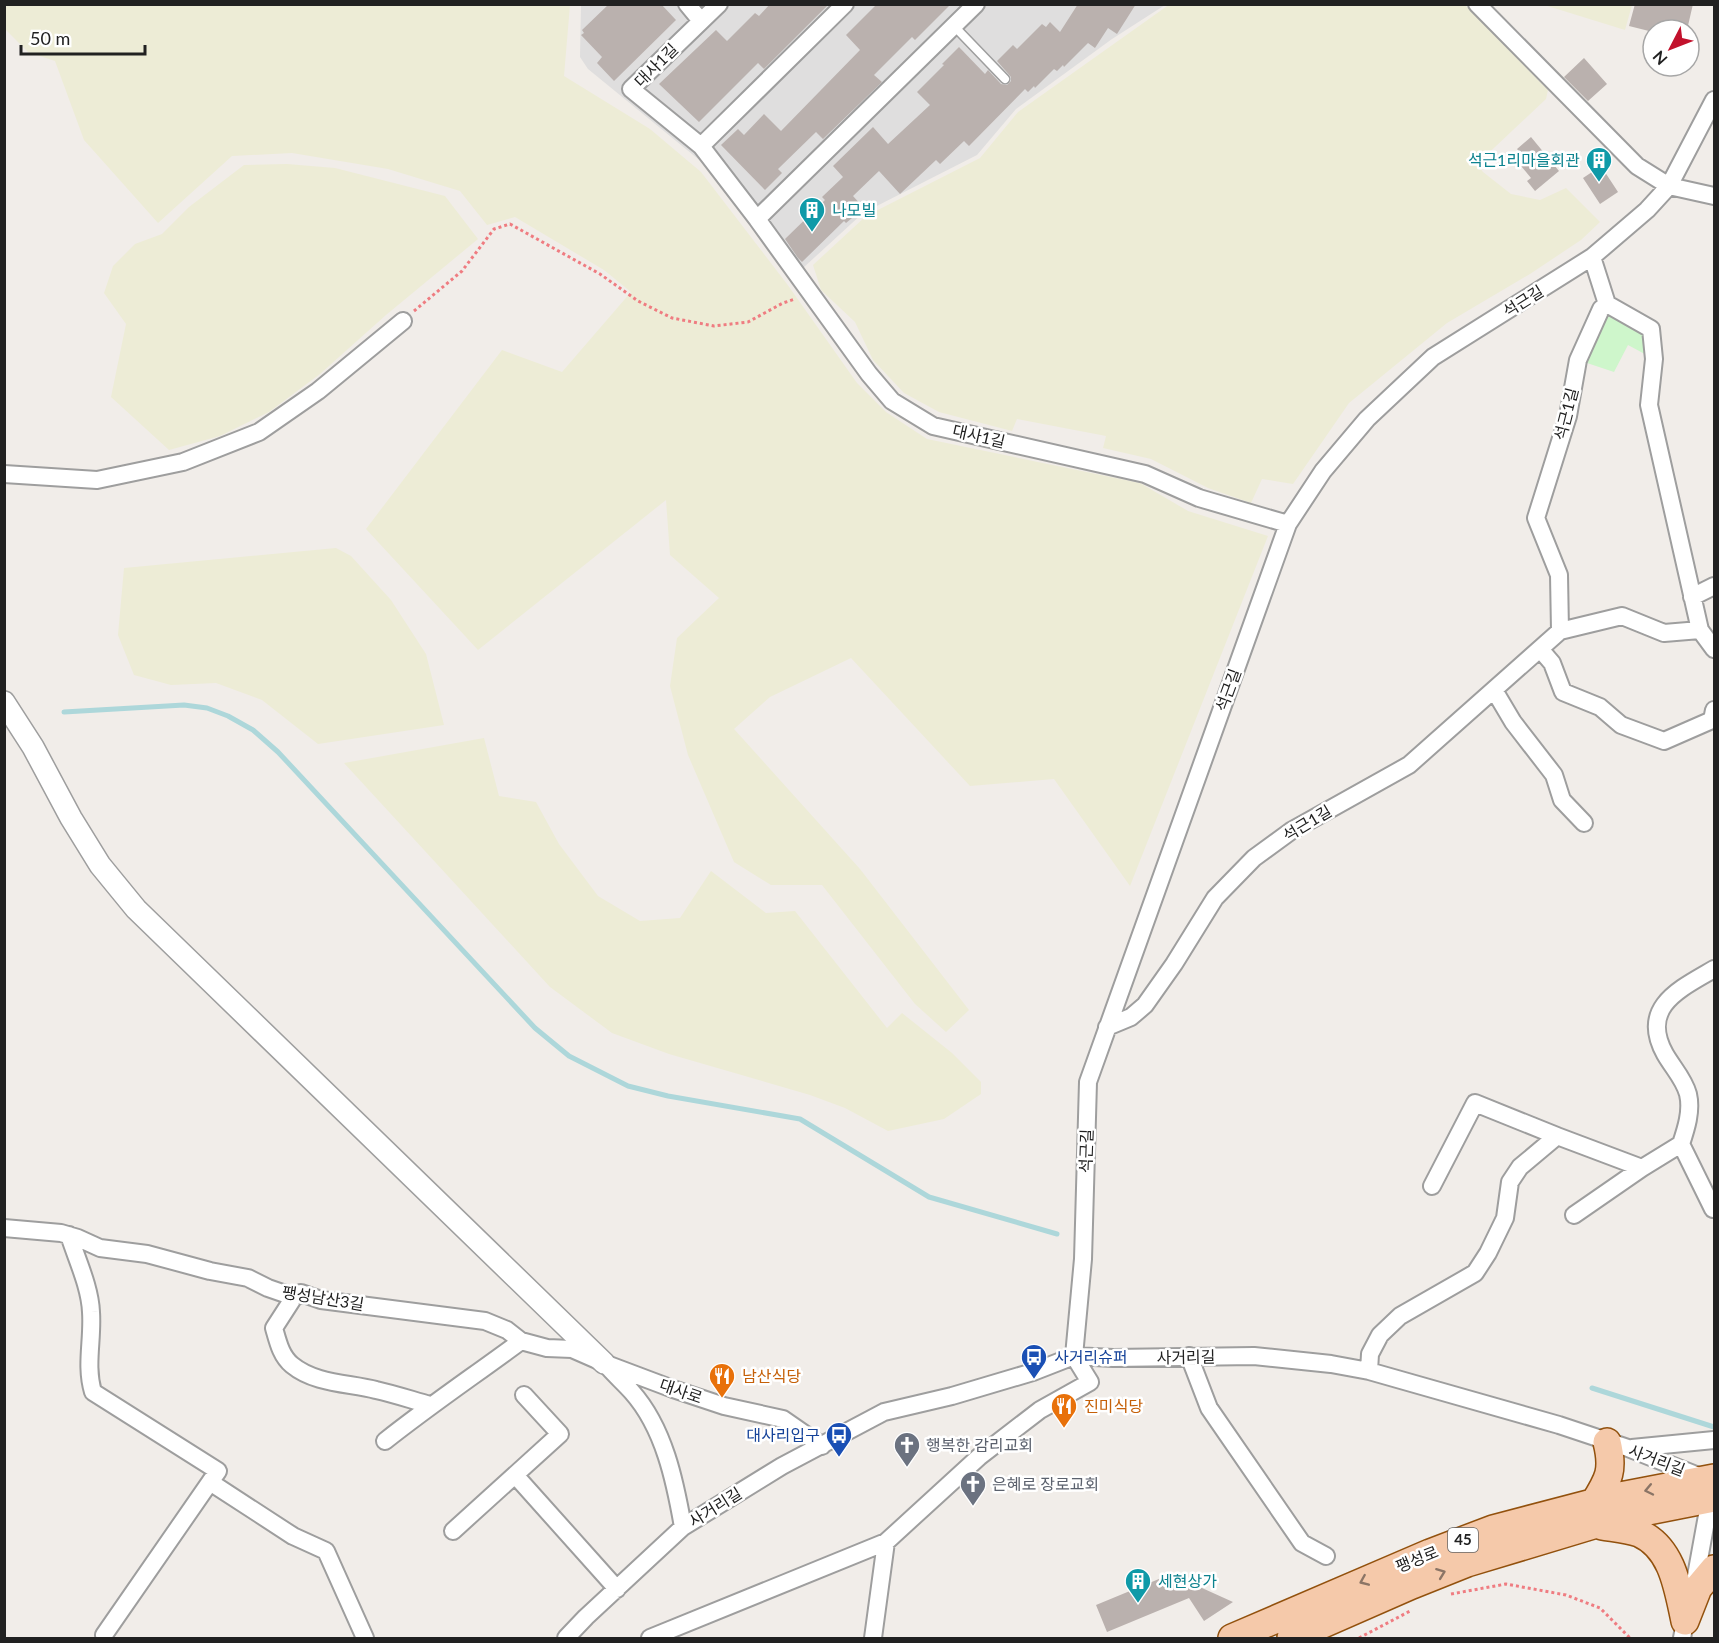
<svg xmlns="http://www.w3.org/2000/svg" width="1719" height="1643" font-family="Lato,'Noto Sans KR',sans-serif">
  <rect width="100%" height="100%" fill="#f1ede9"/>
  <!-- residential -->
  <path fill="#dfdede" d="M581,5H1165L1112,39L1016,109L977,155L863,213L791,279L703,163L588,69L580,57Z"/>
  <!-- farmland -->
  <path fill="#edecd6" d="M1170,4L1465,5L1548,90L1546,99L1477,164L1483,172L1511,194L1540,200L1566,188L1600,222L1581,240L1530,274L1447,323L1349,403L1293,484L1262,479L1251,503L1208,488L1151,459L1103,448L1106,436L1017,419L1012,431L939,412L904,393L873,360L855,322L821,290L813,265L866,216L980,158L1018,112Z
    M1541,4H1632V5L1625,30Z
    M4,5H570L564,76L650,129L701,172L787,284L857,383L886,412L927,439L1140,483L1188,511L1268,536L1130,886L1054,779L970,786L851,658L770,697L734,729L860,869L969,1010L946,1032L915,1004L822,885H771L734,862L688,755L670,686L677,638L719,598L670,555L666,500L478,650L366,529L502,350L562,372L631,292L604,270L515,217L487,225L460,191L388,169L292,153L232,156L158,223L84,140L55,61L28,52L5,29Z
    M287,164L335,168L445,196L478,239L386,315L320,374L269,412L220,436L169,450L111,397L126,324L104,293L113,266L135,244L162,234L189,207L244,165Z
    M336,548L351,556L391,600L426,654L444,725L318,744L262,700L216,683L171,685L134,675L118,635L124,568Z
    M484,738L499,796L536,802L559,844L598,896L640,921L680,918L711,871L766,913L795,911L887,1028L902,1013L952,1053L981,1082V1094L944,1119L888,1131L845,1108L810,1095L669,1054L612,1033L550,987L344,763Z"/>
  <!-- park -->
  <path fill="#cef6cb" d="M1601,309L1651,329L1654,359L1628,345L1614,372L1578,360Z"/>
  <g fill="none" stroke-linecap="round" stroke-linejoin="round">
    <!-- stream -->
    <path stroke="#add7da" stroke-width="5" d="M64,712L184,705L207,708L228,716L253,730L278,752L535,1028L569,1056L628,1086L668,1096L800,1119L929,1197L1057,1234
      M1592,1388L1714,1427"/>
  </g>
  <!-- building -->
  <path fill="#bab1ae" d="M609,4H661L676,20L614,81L597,63L602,57L581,35L584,33L582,30Z
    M770,4H829L764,69L758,63L699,122L659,84L716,30L727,41L755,13L759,16Z
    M877,4H951L915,40L912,37L874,75L882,82L823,139L816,132L778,169L782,173L765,190L721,145L738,129L744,135L764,114L781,131L860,50L846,35Z
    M1078,4H1136L1117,34L1108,28L1095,48L1088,43L1064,67L1063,65L1057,71L1054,69L1035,88L1034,86L1028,92L1025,89L969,146L964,141L940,164L936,160L900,194L879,171L853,196L864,208L846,223L844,221L802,262L798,258L785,239L825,200L822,197L843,177L833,166L873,127L888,144L930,105L917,92L944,65L942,64L959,47L985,74L988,70L1001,84L1007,85L1011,81V77L997,61L1013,45L1017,49L1042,24L1046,27L1050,22L1060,32Z
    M1635,4H1693L1687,30H1653V32L1629,26Z
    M1584,58L1607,84L1588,101L1564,77Z
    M1531,137L1559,171L1535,191L1527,181L1531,178L1517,161L1523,156L1517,149Z
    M1601,166L1618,192L1600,204L1583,178Z
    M1171,1574L1233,1602L1204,1621L1189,1598L1107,1632L1096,1605Z"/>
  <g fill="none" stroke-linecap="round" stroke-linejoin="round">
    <!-- service casing -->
    <g stroke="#9e9e9e" stroke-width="11">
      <path id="service" d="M954,26L1005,79"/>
    </g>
    <!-- minor casing -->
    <g stroke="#9e9e9e" stroke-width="20">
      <path id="minor" d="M687,4L701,21
        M719,4L631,89L701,146L757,219L869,374L892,401L933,426L1145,474L1199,498L1288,524
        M1477,4L1637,166L1669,186L1714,196
        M701,146L845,4
        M757,219L976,4
        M1592,257L1607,304L1651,329L1654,359L1649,405L1700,630L1714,649
        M4,474L97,480L183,462L259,432L318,391L403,321
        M1692,597L1714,586
        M1560,631L1559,575L1536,518L1568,416L1578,360L1601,309L1607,304
        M1540,649L1552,663L1563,692L1600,707L1621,725L1664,741L1712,720L1714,710
        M1494,690L1513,722L1554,775L1562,800L1584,823
        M1107,1027L1131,1017L1145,1005L1174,964L1215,898L1254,858L1291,831L1409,765L1560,631L1622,616L1664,633L1700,630
        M1681,1144L1713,1209
        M1432,1186L1475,1103L1557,1136
        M1574,1215L1642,1168
        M4,1228L61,1233L78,1238L100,1248L147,1254L210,1271L248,1278L268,1288L294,1297L301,1293L321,1300L485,1321L507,1330L521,1341L547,1348L572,1349L604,1363L673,1389L724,1406L783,1419L822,1446
        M69,1235C77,1260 90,1287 91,1312C93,1340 85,1365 93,1392L218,1471L210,1482
        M294,1297L274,1328C278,1342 281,1356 292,1365C315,1384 349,1383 376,1390C394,1394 412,1400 430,1405
        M1189,1356L1209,1408L1302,1543L1326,1556
        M609,1368C616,1376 625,1384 632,1392C664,1428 675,1481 683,1527
        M1369,1371L1370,1354L1380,1335L1400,1316L1475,1273L1488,1253L1505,1218L1510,1182L1520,1167L1557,1136L1642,1168L1681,1144C1686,1129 1692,1111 1688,1094C1684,1079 1673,1068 1665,1054C1639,1007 1680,989 1714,969
        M385,1441C429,1406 475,1375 521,1341
        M1632,1448L1714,1440
        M515,1475L617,1589
        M453,1531L560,1434L524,1395
        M104,1635L210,1482L293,1536L326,1551L365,1638
        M566,1638L586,1617L683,1527L782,1466L884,1412L952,1396L1033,1372L1074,1356L1113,1358L1254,1356L1331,1364L1369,1371L1559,1425L1628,1448L1706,1479L1710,1499L1694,1587
        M650,1638L886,1542
        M873,1638L886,1542L979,1457L1040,1410L1090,1382L1074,1356L1083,1259L1088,1082L1288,524L1323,471L1367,419L1433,357L1592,257L1647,210L1669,186L1714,100
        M1682,1638L1687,1612"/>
    </g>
    <!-- tertiary casing -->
    <g stroke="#9e9e9e" stroke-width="24">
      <path id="tertiary" d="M4,702L33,747L71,818L100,865L136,909L604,1363"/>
    </g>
    <!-- primary casing -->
    <g stroke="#92510d" stroke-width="30">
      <path id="primary" d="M1594,1503C1609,1479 1614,1470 1607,1442
        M1602,1526C1614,1528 1627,1529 1639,1533C1673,1548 1678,1589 1685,1621
        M1685,1621L1698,1588L1714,1569
        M1232,1638L1430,1553L1493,1529L1615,1497L1714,1478
        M1291,1638L1412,1585L1467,1563L1623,1516L1714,1498"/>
    </g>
    <!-- path -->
    <path stroke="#ef7c81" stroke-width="3" stroke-dasharray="3 3" stroke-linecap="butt" d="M414,311L462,271L494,229L510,224L600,274L638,301L672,318L714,326L748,322L783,303L795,299
      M1451,1594L1506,1584L1566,1595L1600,1608L1630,1638
      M1359,1638L1412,1610"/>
    <!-- service -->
    <use href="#service" stroke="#fff" stroke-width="8"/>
    <!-- minor -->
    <use href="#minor" stroke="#fff" stroke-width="16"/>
    <!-- tertiary -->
    <use href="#tertiary" stroke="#fff" stroke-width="21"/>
    <!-- primary -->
    <use href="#primary" stroke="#f5c9aa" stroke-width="27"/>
  </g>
  <!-- one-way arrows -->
  <defs><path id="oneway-chevron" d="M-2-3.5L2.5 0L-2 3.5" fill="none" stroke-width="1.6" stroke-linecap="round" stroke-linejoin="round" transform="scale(1.5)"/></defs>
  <g stroke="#8b7566">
    <use href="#oneway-chevron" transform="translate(1649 1490) rotate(168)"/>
    <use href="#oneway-chevron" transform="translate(1441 1573) rotate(-21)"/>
    <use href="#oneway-chevron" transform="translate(1364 1581) rotate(157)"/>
  </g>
  <!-- icons -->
  <defs>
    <g id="building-pin" transform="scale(1.35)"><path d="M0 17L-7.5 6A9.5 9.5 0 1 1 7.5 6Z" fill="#0f9aa8" stroke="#fff"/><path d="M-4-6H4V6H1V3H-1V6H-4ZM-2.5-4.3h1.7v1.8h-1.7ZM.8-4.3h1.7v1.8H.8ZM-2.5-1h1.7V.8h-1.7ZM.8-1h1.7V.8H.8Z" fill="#fff"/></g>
    <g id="bus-pin" transform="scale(1.35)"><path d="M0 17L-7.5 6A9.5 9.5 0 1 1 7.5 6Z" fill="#1a4fb4" stroke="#fff"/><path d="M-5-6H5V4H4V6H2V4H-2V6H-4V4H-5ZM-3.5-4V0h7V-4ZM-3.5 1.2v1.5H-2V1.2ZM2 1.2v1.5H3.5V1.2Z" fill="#fff"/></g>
    <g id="restaurant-pin" transform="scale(1.35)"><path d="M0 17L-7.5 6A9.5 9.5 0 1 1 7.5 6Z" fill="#e8710a" stroke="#fff"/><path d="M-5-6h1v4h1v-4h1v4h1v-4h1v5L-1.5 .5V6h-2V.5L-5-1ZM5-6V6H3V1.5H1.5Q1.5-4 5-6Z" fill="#fff"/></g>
    <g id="church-pin" transform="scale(1.35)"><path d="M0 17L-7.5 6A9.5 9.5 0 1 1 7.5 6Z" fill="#6b7280" stroke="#fff"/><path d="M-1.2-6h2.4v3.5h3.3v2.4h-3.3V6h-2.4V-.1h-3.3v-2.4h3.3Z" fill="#fff"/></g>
  </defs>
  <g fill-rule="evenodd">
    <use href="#building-pin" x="1599" y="160"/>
    <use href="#building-pin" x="812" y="210"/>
    <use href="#bus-pin" x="1034" y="1357"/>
    <use href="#restaurant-pin" x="722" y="1376"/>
    <use href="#restaurant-pin" x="1064" y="1406"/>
    <use href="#bus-pin" x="839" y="1435"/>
    <use href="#church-pin" x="907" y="1445"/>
    <use href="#church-pin" x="973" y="1484"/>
    <use href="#building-pin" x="1138" y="1581"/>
  </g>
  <g text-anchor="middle" stroke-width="5" stroke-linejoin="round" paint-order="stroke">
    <!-- shield labels -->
    <rect fill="#fff" stroke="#646464" stroke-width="1.5" x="1448" y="1528" width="30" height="24" rx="4.5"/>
    <g font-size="15" font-weight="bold" fill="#212121">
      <text x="1463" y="1545">45</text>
    </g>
    <!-- street labels -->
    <g font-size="16" fill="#212121" stroke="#fff">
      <text transform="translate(656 65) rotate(-45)" y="6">대사1길</text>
      <text transform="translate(1523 301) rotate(-32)" y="6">석근길</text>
      <text transform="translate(1566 414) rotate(-76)" y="6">석근1길</text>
      <text transform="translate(979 436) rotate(13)" y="6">대사1길</text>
      <text transform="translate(1228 690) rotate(-70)" y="6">석근길</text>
      <text transform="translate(1307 823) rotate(-31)" y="6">석근1길</text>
      <text transform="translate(1086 1151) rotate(-88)" y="6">석근길</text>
      <text transform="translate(323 1298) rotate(9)" y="6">팽성남산3길</text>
      <text transform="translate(1186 1357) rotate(-1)" y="6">사거리길</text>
      <text transform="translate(681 1391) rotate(19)" y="6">대사로</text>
      <text transform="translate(1657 1460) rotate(21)" y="6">사거리길</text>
      <text transform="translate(715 1507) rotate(-32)" y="6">사거리길</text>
      <text transform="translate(1417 1559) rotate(-22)" y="6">팽성로</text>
    </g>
    <!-- culture labels -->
    <g font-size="16" fill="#0d838f" stroke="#fff" text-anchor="start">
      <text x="1580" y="166" text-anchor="end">석근1리마을회관</text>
      <text x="832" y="216">나모빌</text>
      <text x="1158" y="1587">세현상가</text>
    </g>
    <!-- transit labels -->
    <g font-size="16" fill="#164399" stroke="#fff" text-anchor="start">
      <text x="1054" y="1363">사거리슈퍼</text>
      <text x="820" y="1441" text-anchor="end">대사리입구</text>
    </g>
    <!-- food labels -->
    <g font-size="16" fill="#c56008" stroke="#fff" text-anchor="start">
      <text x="742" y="1382">남산식당</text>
      <text x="1084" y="1412">진미식당</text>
    </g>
    <!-- worship labels -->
    <g font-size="16" fill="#5b616d" stroke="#fff" text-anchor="start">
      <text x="926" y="1451">행복한 감리교회</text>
      <text x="992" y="1490">은혜로 장로교회</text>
    </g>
  </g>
  <!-- border -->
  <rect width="1719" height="1643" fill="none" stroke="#212121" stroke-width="12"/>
  <!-- north arrow -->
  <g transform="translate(1671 48) rotate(228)"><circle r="28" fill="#ffffff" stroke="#a6a6a6" stroke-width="1.5"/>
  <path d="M0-4.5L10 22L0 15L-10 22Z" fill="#c2112c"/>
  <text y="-9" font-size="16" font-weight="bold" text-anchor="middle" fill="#212121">N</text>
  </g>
  <!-- scale -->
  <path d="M21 45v9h124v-9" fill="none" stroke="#212121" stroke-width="3"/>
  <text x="30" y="45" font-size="18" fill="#212121" stroke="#ffffff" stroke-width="4.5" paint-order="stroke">50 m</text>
</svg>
